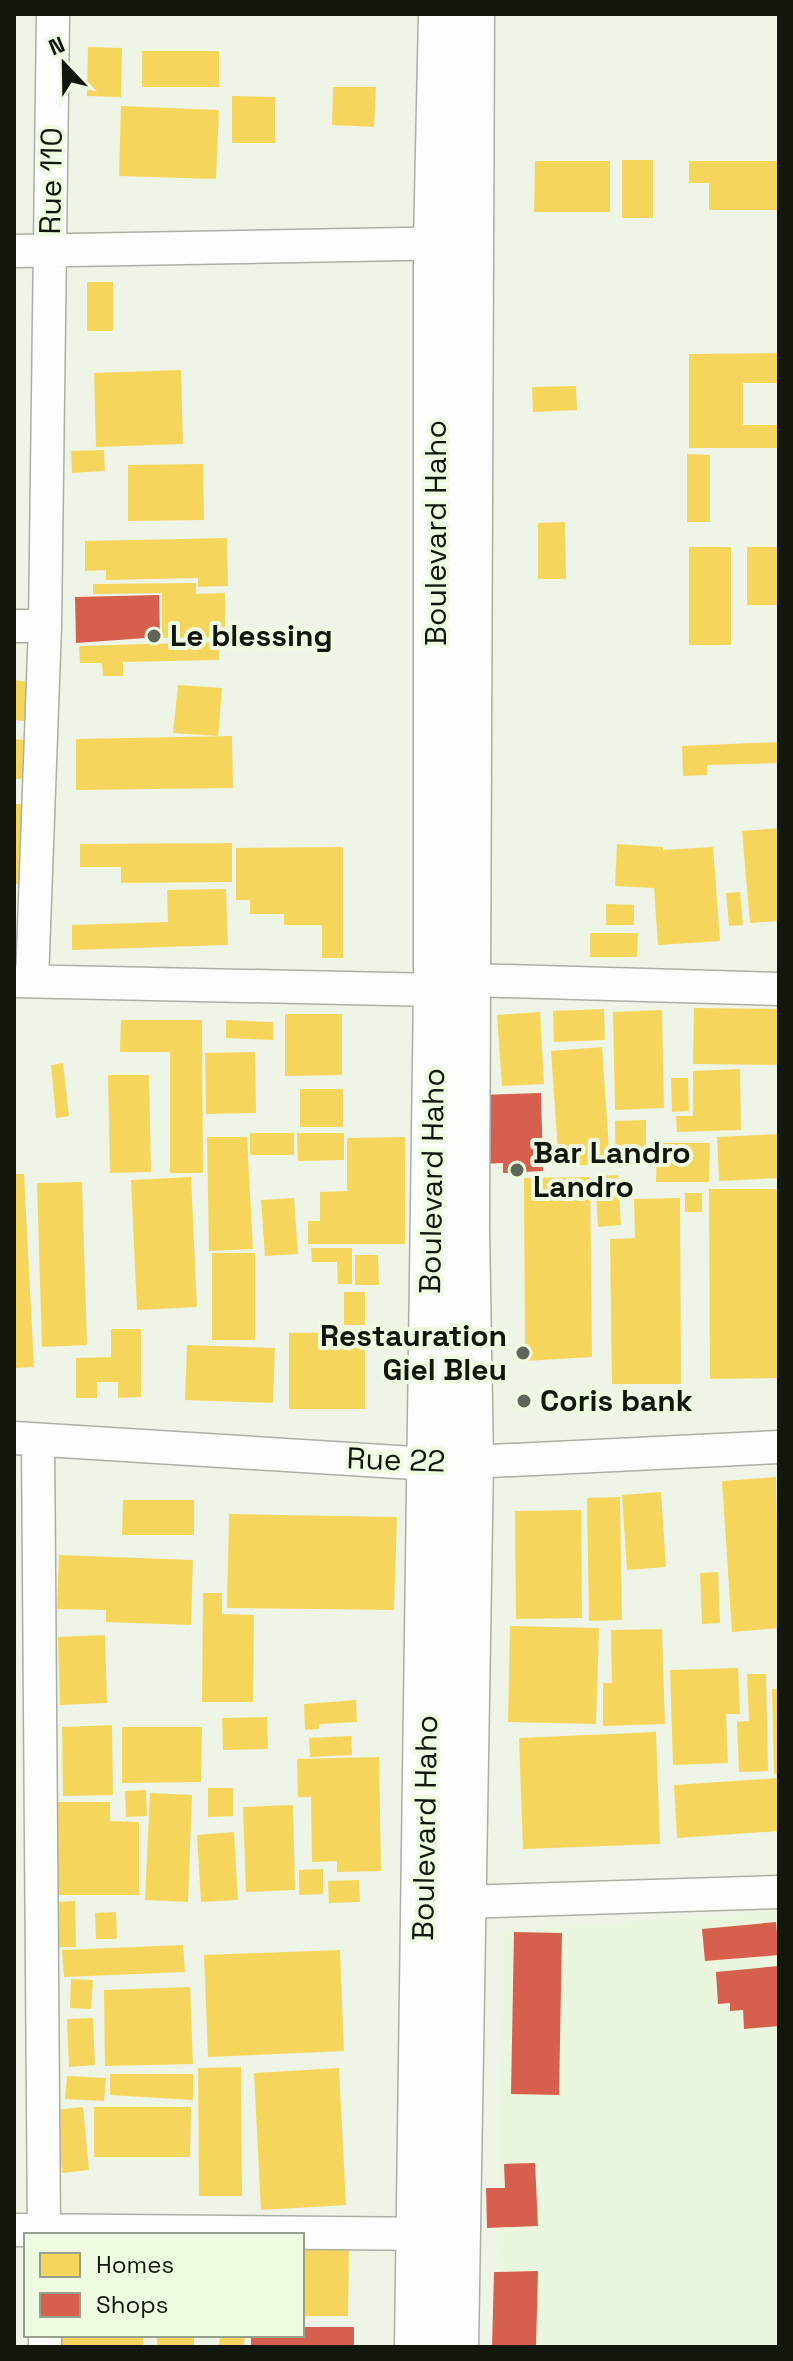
<svg xmlns="http://www.w3.org/2000/svg" width="793" height="2361" font-family="'Space Grotesk',sans-serif">
  <rect width="100%" height="100%" fill="#eef5e7"/>
  <!-- built -->
  <path fill="#eaf6dd" d="M779,1911V2347H499L501,1931Z"/>
  <!-- homes -->
  <path fill="#f6d55c" d="M88,47L122,48L121,97L87,96Z
    M142,51H219V87H142Z
    M333,87H376L374,127L332,125Z
    M232,96L275,97V143H232Z
    M121,106L219,110L216,179L119,176Z
    M622,160H653V218H622Z
    M535,161H610V212H534Z
    M689,161H779V210H709V183H689Z
    M87,282H113V331H87Z
    M779,353V383H743V425H779V448H689V354Z
    M181,370L183,444L96,447L94,373Z
    M576,386L577,410L533,412L532,387Z
    M104,450L105,471L72,473L71,451Z
    M687,454L710,455V522H687Z
    M203,464L204,520L128,521V465Z
    M565,522L566,579H538V523Z
    M227,538L228,586L198,587V578L106,580V570L85,571V541Z
    M689,547H731V645H689Z
    M747,547H779V605H747Z
    M196,583V594L225,593V637L162,638V593L93,594V584Z
    M219,642V660L123,662V676H103L102,663H80L79,646Z
    M14,680L28,682L24,721L14,720Z
    M178,685L222,688L218,736L173,733Z
    M232,736L233,788L76,790V739Z
    M14,739L24,740V779H14Z
    M779,742V763L707,765V775L683,776L682,746Z
    M14,804H36L34,884H14Z
    M779,828V921L750,923L742,831Z
    M232,843V882L121,883V867H80V844Z
    M617,844L663,847V850L713,847L720,941L658,945L654,888L615,886Z
    M343,847V958H322V925H284V914H250V900H236V848Z
    M226,889L228,945L72,950V925L168,922L167,890Z
    M740,892L743,925L729,926L726,893Z
    M606,904L634,905V925H606Z
    M590,933H638L637,957H590Z
    M694,1008L779,1009V1065L693,1064Z
    M604,1009L605,1040L554,1042L553,1011Z
    M662,1010L664,1108L615,1110L613,1012Z
    M540,1012L544,1084L502,1086L497,1015Z
    M285,1014H342V1075L285,1076Z
    M121,1020H202L203,1173H170V1052H120Z
    M226,1020L273,1022V1040L226,1038Z
    M602,1047L610,1163L559,1167L551,1051Z
    M255,1052L256,1113L206,1114L205,1053Z
    M63,1063L69,1116L56,1118L51,1065Z
    M740,1069L741,1130L677,1132L676,1116H693V1071Z
    M108,1075H149L151,1172L110,1173Z
    M671,1078H688L689,1111L672,1112Z
    M300,1089H343V1127H300Z
    M646,1120V1164H616L615,1121Z
    M250,1133H294V1155H250Z
    M297,1133H344V1160L298,1161Z
    M779,1134V1178L719,1181L717,1137Z
    M207,1137H247L253,1249L209,1251Z
    M405,1137V1244H308V1221H320V1192L347,1191V1138Z
    M657,1143H710L709,1182H656Z
    M14,1174H24L34,1367L14,1368Z
    M618,1175L621,1225L598,1227L595,1176Z
    M191,1177L197,1307L137,1310L131,1180Z
    M590,1177L592,1357L525,1361L524,1178Z
    M82,1182L87,1345L42,1347L37,1183Z
    M709,1189H779V1378L710,1379Z
    M685,1193H702V1212H685Z
    M294,1198L298,1254L265,1256L261,1200Z
    M680,1198L681,1384H612L610,1239L635,1238L634,1199Z
    M311,1248H352V1284H338L337,1262H312Z
    M212,1253H255V1340H212Z
    M355,1255H378L379,1285H355Z
    M344,1292H365V1325H344Z
    M111,1329H141V1397L118,1398V1382H97V1398H76V1358L111,1357Z
    M365,1332V1409H289V1333Z
    M187,1345L275,1348L273,1403L185,1400Z
    M776,1477L779,1628L732,1632L722,1481Z
    M661,1492L666,1567L627,1570L622,1495Z
    M620,1497L622,1620L589,1621L587,1498Z
    M123,1500H194V1535H122Z
    M581,1510L582,1618L516,1619L515,1511Z
    M229,1514L397,1517L394,1610L227,1608Z
    M59,1555L193,1560L191,1625L106,1622V1610L57,1609Z
    M718,1572L720,1623L702,1624L700,1573Z
    M203,1593H222V1614L254,1615L253,1702H202Z
    M510,1626L599,1628L596,1724L508,1722Z
    M662,1629L665,1724L603,1726V1683H612L611,1630Z
    M105,1635L107,1703L60,1705L58,1637Z
    M738,1668L740,1714H726L728,1763L673,1765L670,1670Z
    M747,1674H766L768,1771L739,1772L737,1722L749,1721Z
    M772,1689H779V1774H774Z
    M356,1700L357,1722L319,1724V1729L305,1730L304,1704Z
    M267,1717L268,1749L223,1750L222,1718Z
    M112,1725L113,1795L63,1796L62,1727Z
    M122,1727H202L201,1782L122,1783Z
    M656,1732L660,1844L523,1849L519,1738Z
    M351,1736L352,1755L310,1757L309,1738Z
    M379,1757L381,1871L337,1872V1861L312,1862L311,1797H298L297,1759Z
    M779,1778V1831L677,1838L674,1785Z
    M208,1788H233V1816L208,1817Z
    M146,1790L147,1816L126,1817L125,1791Z
    M150,1793L192,1795L188,1902L145,1900Z
    M57,1802H110V1821L139,1822V1895H56Z
    M293,1805L295,1890L246,1892L243,1807Z
    M234,1832L238,1900L201,1902L197,1835Z
    M323,1869V1894L299,1895V1870Z
    M359,1880L360,1902L329,1903L328,1881Z
    M75,1901L76,1947H57L56,1902Z
    M116,1912L117,1939H96L95,1913Z
    M183,1945L185,1972L64,1977L62,1950Z
    M340,1950L344,2051L208,2057L204,1955Z
    M71,1979L93,1980L91,2009L70,2008Z
    M190,1987L193,2064L105,2066L104,1990Z
    M93,2018L95,2065L69,2067L67,2019Z
    M241,2067L242,2196H199L198,2068Z
    M339,2068L346,2205L261,2210L254,2073Z
    M110,2074H193V2100L110,2095Z
    M67,2076L106,2078L104,2101L65,2099Z
    M83,2107L89,2170L62,2173L56,2110Z
    M94,2107H191L190,2157H94Z
    M302,2249L349,2250L348,2316H302Z
    M60,2335H143V2347H60Z
    M157,2335H194V2347H157Z
    M220,2335H245L244,2347H219Z"/>
  <!-- shops -->
  <path fill="#d6604d" d="M159,595L160,637L76,643L75,597Z
    M541,1093L543,1171L503,1173V1163L483,1164L481,1095Z
    M776,1922L779,1955L705,1961L702,1929Z
    M514,1932L562,1933L559,2095L511,2094Z
    M779,1966V2026L744,2029L743,2010L730,2011V2003L718,2004L716,1972Z
    M535,2163L538,2226L487,2228L486,2188H505L504,2164Z
    M538,2271L536,2347H492L494,2272Z
    M302,2327H354V2347H251V2335H302Z"/>
  <g fill="none" stroke-linecap="round" stroke-linejoin="round">
    <!-- street casing -->
    <g stroke="#aaafa4" stroke-width="35">
      <path id="street" d="M14,251L459,243
        M14,626H45
        M470,980L779,989
        M14,981L436,990
        M32,981L45,626L53,14
        M14,1438L430,1464L779,1447
        M38,1440L44,2235
        M461,1902L779,1892
        M14,2230L439,2234
        M45,2347V2335"/>
    </g>
    <!-- secondary casing -->
    <g stroke="#aaafa4" stroke-width="47">
      <path id="secondary" d="M417,2347L436,990V243L441,14
        M456,2347L471,1462L467,1230L472,14"/>
    </g>
    <!-- street -->
    <use href="#street" stroke="#fcfefb" stroke-width="32"/>
    <!-- secondary -->
    <use href="#secondary" stroke="#fcfefb" stroke-width="44"/>
  </g>
  <!-- markers -->
  <g fill="#5f655a" stroke="#eefbe1" stroke-width="3">
    <circle cx="154" cy="636" r="8"/>
    <circle cx="517" cy="1170" r="8"/>
    <circle cx="523" cy="1353" r="8"/>
    <circle cx="524" cy="1401" r="8"/>
  </g>
  <g text-anchor="middle" stroke-width="8" stroke-linejoin="round" paint-order="stroke">
    <!-- street labels -->
    <g font-size="30" fill="#12170e" stroke="#eefbe1">
      <text transform="translate(51 181) rotate(-89)" y="10">Rue 110</text>
      <text transform="translate(436 533) rotate(-90)" y="10">Boulevard Haho</text>
      <text transform="translate(432 1181) rotate(-89)" y="10">Boulevard Haho</text>
      <text transform="translate(396 1460) rotate(2)" y="10">Rue 22</text>
      <text transform="translate(425 1828) rotate(-89)" y="10">Boulevard Haho</text>
    </g>
    <!-- poi labels -->
    <g font-size="30" font-weight="bold" fill="#12170e" stroke="#eefbe1" text-anchor="start">
      <text x="170" y="646">Le blessing</text>
      <text x="533" y="1163">Bar Landro<tspan x="533" dy="34">Landro</tspan></text>
      <text x="507" y="1346" text-anchor="end">Restauration<tspan x="507" dy="34">Giel Bleu</tspan></text>
      <text x="540" y="1411">Coris bank</text>
    </g>
  </g>
  <!-- border -->
  <rect width="793" height="2361" fill="none" stroke="#12170e" stroke-width="32"/>
  <!-- legend -->
  <rect x="24" y="2233" width="280" height="104" fill="#eefbe1" stroke="#96a08d" stroke-width="2"/>
  <rect x="40" y="2253" width="40" height="24" fill="#f6d55c" stroke="#96a08d" stroke-width="2"/>
  <text x="96" y="2273" font-size="24" fill="#12170e">Homes</text>
  <rect x="40" y="2293" width="40" height="24" fill="#d6604d" stroke="#96a08d" stroke-width="2"/>
  <text x="96" y="2313" font-size="24" fill="#12170e">Shops</text>
  <!-- north arrow -->
  <g transform="translate(64 64) rotate(338)" stroke="#eefbe1" stroke-width="6" paint-order="stroke">
  <path d="M0-6L14 30L0 20L-14 30Z" fill="#12170e"/>
  <text y="-12" font-size="22" font-weight="bold" text-anchor="middle" fill="#12170e">N</text>
  </g>
</svg>
